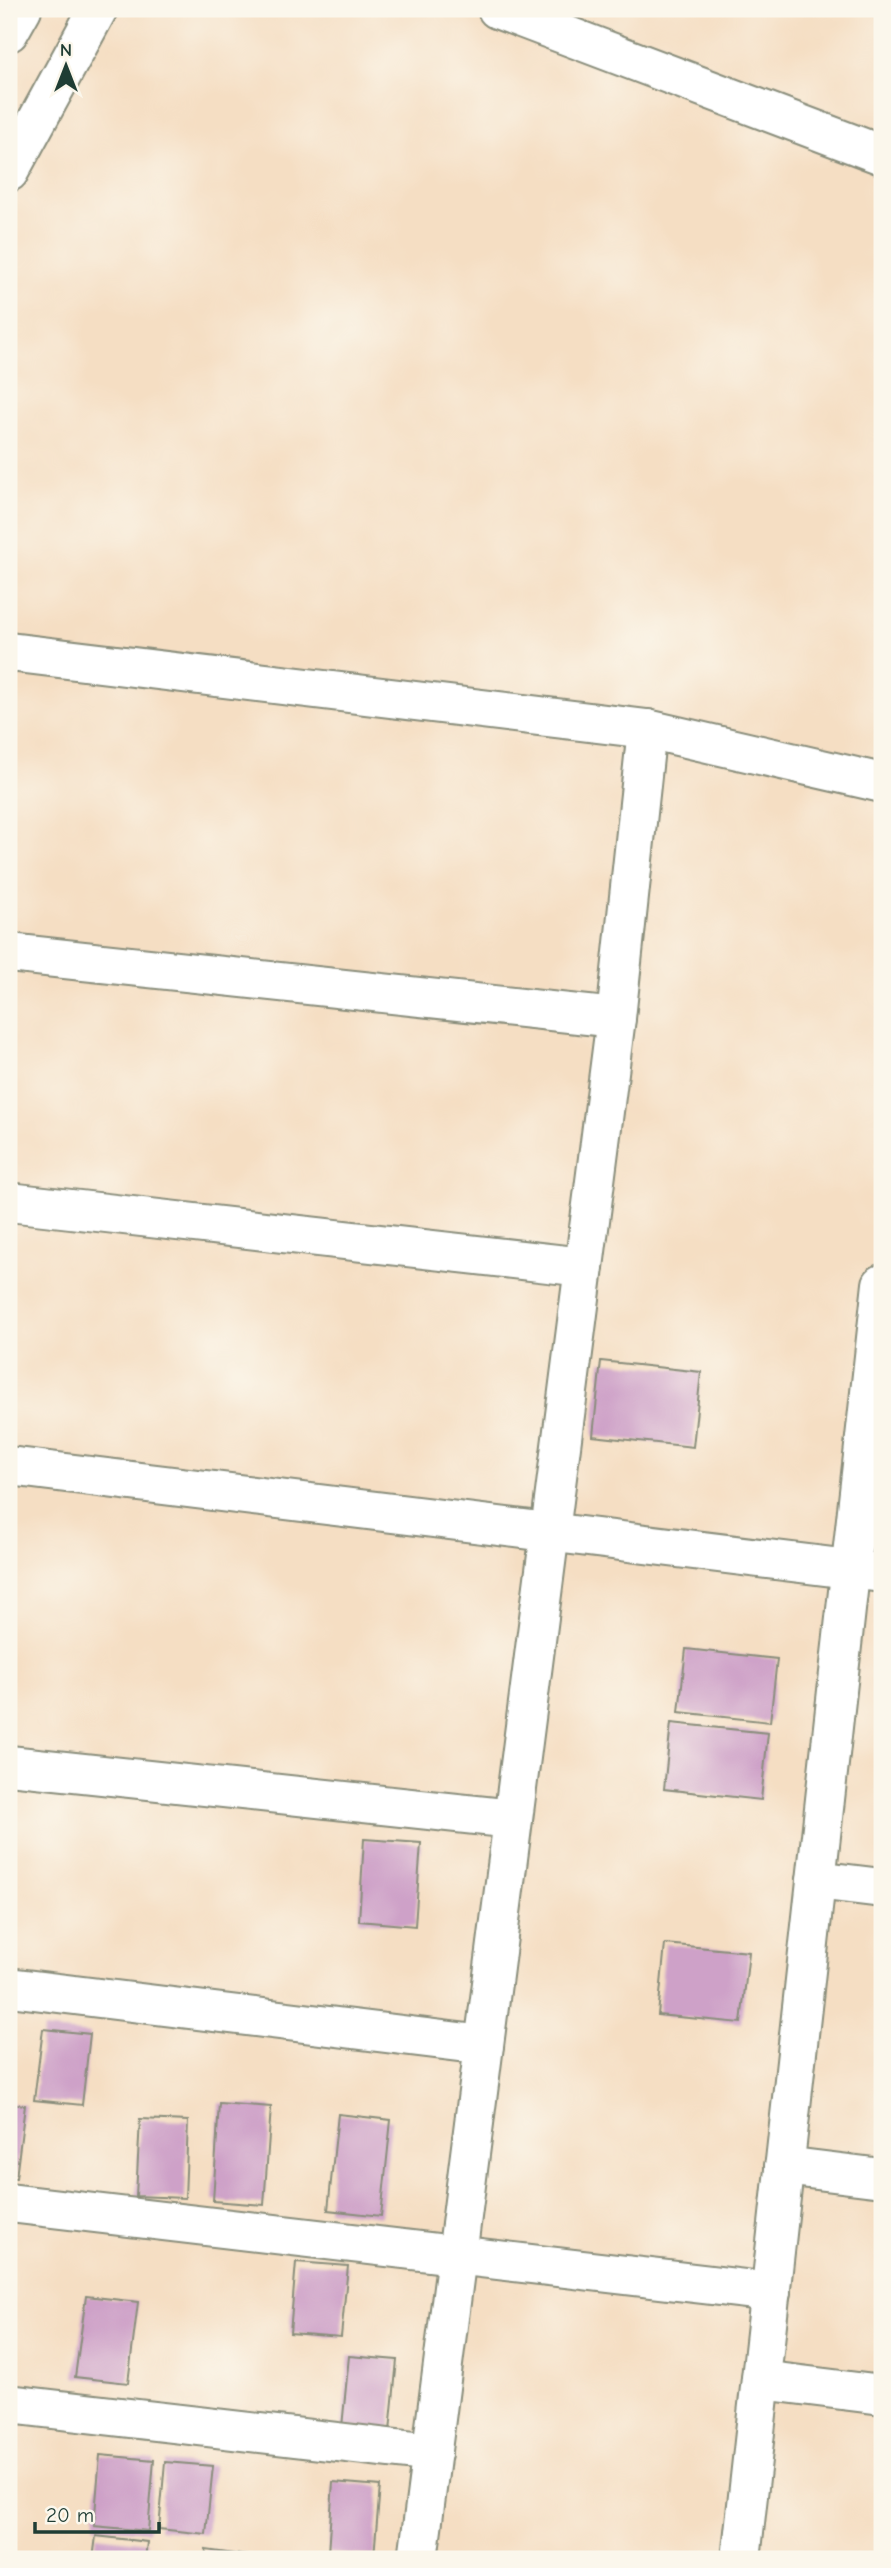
<svg xmlns="http://www.w3.org/2000/svg" width="891" height="2568" viewBox="0 0 891 2568" font-family="'Comic Neue',sans-serif">
  <style>
    .building { fill: #cea1c8 }
    .lines { fill: none; stroke-linecap: round; stroke-linejoin: round }
    .minor-casing { stroke: #8a8e7c; stroke-width: 42 }
    .major-casing { stroke: #8a8e7c; stroke-width: 42 }
    .minor { stroke: #fff; stroke-width: 38 }
    .major { stroke: #fff; stroke-width: 38 }
  </style>
  <rect width="100%" height="100%" fill="#fbf7ec"/>
  <filter id="ink" filterUnits="userSpaceOnUse"><feTurbulence type="fractalNoise" baseFrequency=".0143" numOctaves="2"/><feDisplacementMap in="SourceGraphic" scale="14" xChannelSelector="R" yChannelSelector="G"/><feConvolveMatrix kernelMatrix="1 2 1 2 8 2 1 2 1" color-interpolation-filters="sRGB"/></filter>
  <filter id="wash" filterUnits="userSpaceOnUse"><feTurbulence type="fractalNoise" baseFrequency=".00686" numOctaves="4" result="noise"/><feDisplacementMap in="SourceGraphic" scale="28" xChannelSelector="R" yChannelSelector="G"/><feGaussianBlur stdDeviation="1.57" result="paint"/><feColorMatrix in="noise" values="0 0 0 0 0 0 0 0 0 0 0 0 0 0 0 0 0 1.4 0 .05"/><feComposite in="paint" operator="in"/></filter>
  <g filter="url(#wash)">
    <rect width="100%" height="100%" fill="#f5dec3"/>
    <g id="blocks">
      <g class="building">
        <path d="M601,1361L701,1372L693,1447L593,1436Z"/>
        <path d="M686,1649L777,1659L770,1722L679,1712Z"/>
        <path d="M671,1723L768,1733L761,1800L664,1789Z"/>
        <path d="M364,1839L421,1843L415,1926L359,1921Z"/>
        <path d="M665,1944L749,1952L741,2023L658,2015Z"/>
        <path d="M43,2029L90,2034L82,2105L34,2100Z"/>
        <path d="M9,2103L25,2105L16,2178H9Z"/>
        <path d="M219,2103L271,2107L264,2205L213,2201Z"/>
        <path d="M338,2114L391,2120L381,2216L328,2210Z"/>
        <path d="M140,2119L188,2121L185,2198L136,2196Z"/>
        <path d="M296,2262L348,2266L341,2337L290,2333Z"/>
        <path d="M86,2296L138,2302L128,2383L75,2377Z"/>
        <path d="M349,2356L397,2360L390,2431L342,2427Z"/>
        <path d="M100,2455L154,2460L148,2531L94,2526Z"/>
        <path d="M165,2462L213,2466L206,2534L159,2529Z"/>
        <path d="M333,2482L380,2486L374,2556L328,2553Z"/>
        <path d="M96,2536L147,2542L145,2559H93Z"/>
        <path d="M206,2550L263,2558V2559H205Z"/>
      </g>
    </g>
  </g>
  <g filter="url(#ink)">
    <use href="#blocks" fill-opacity="0" stroke="#8a8e7c" stroke-width="2"/>
    <g class="lines">
      <g class="minor-casing">
        <g id="minor">
          <path d="M497,9L882,155"/>
          <path d="M9,652L647,729L882,783"/>
          <path d="M9,953L616,1018"/>
          <path d="M9,1202L584,1267"/>
          <path d="M9,1466L882,1573"/>
          <path d="M9,1765L513,1819"/>
          <path d="M816,1880L882,1888"/>
          <path d="M9,1987L484,2045"/>
          <path d="M784,2166L882,2178"/>
          <path d="M9,2203L771,2292"/>
          <path d="M761,2380L882,2395"/>
          <path d="M9,2404L432,2453"/>
          <path d="M418,2559L616,1018L647,729"/>
          <path d="M741,2559L882,1284"/>
        </g>
      </g>
      <g class="major-casing">
        <g id="major">
          <path d="M9,32L22,9"/>
          <path d="M9,172L98,9"/>
        </g>
      </g>
      <use href="#minor" class="minor"/>
      <use href="#major" class="major"/>
    </g>
  </g>
  <rect width="891" height="2568" fill="none" stroke="#fbf7ec" stroke-width="35"/>
  <g transform="translate(66 66)" stroke="#fbf7ec" stroke-width="5" paint-order="stroke">
  <path d="M0-5L12 26L0 18L-12 26Z" fill="#1f3d34"/>
  <text y="-10" font-size="19" font-weight="bold" text-anchor="middle" fill="#1f3d34">N</text>
  </g>
  <path d="M35 2522v10h124v-10" fill="none" stroke="#1f3d34" stroke-width="3.5"/>
  <text x="46" y="2522" font-size="21" fill="#1f3d34" stroke="#fbf7ec" stroke-width="5" paint-order="stroke">20 m</text>
</svg>
